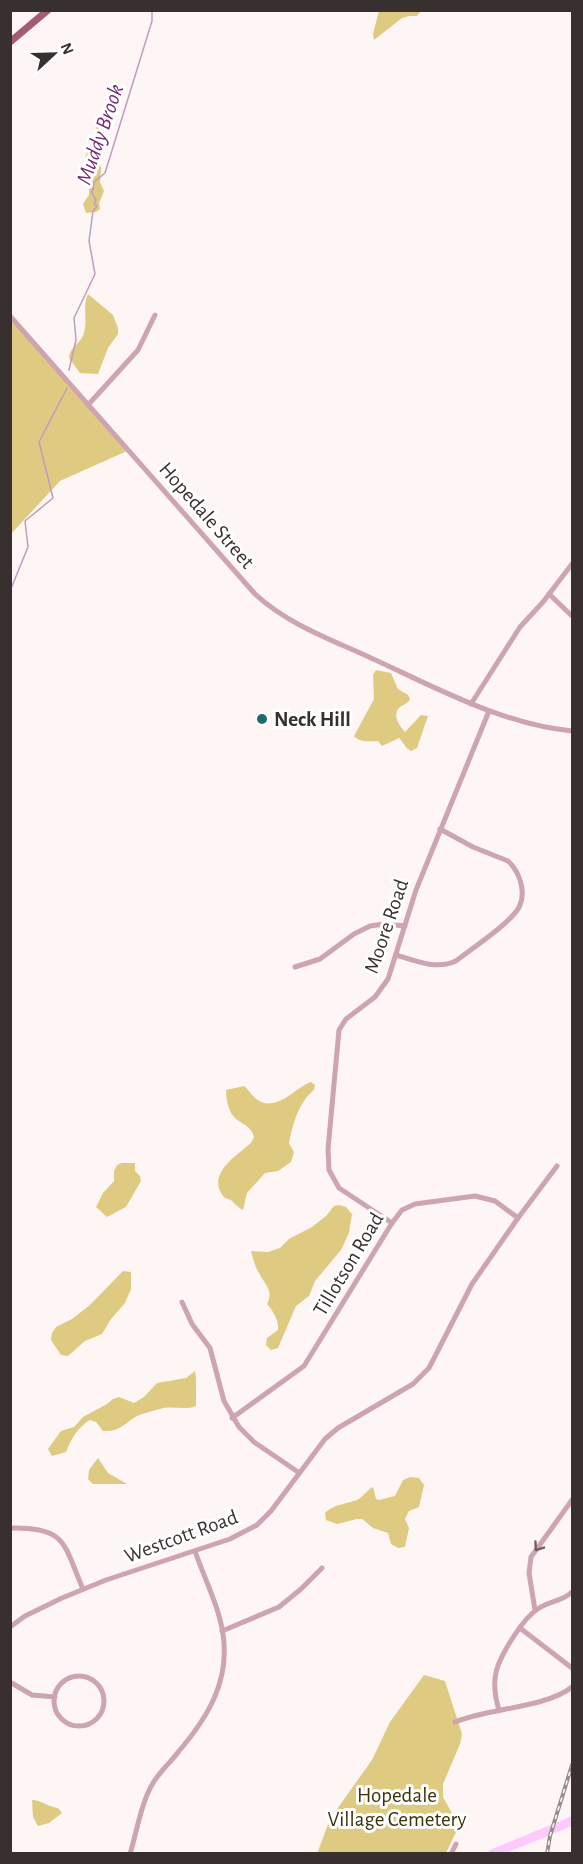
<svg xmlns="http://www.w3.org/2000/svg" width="583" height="1864" viewBox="0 0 583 1864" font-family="'Alegreya Sans',sans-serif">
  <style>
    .green { fill: #decb81 }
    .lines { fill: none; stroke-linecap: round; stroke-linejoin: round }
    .stream { stroke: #c29bc0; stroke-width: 1.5 }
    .river { stroke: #fec9fe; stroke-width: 9 }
    .minor { stroke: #cda4b0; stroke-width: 5 }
    .major { stroke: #a25c74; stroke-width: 7 }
    .rail-casing { stroke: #958e8c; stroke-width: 4 }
    .rail { stroke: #fff; stroke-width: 1.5; stroke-dasharray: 4.5; stroke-linecap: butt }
    .oneway { stroke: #735e63 }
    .poi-dot { fill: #1f6b69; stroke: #fff; stroke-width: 2 }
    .labels { text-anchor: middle; stroke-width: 6; stroke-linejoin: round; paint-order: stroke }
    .street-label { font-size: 21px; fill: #37302f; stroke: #fff }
    .poi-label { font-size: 21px; font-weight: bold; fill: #37302f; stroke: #fff; text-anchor: start }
    .park-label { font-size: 21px; fill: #3d330b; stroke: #fff }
    .water-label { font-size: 22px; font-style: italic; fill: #732975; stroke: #fff }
  </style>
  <rect width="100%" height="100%" fill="#fdf6f4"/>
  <g class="green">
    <path d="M379,11V10L421,11L417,16H409L402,18L374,40L373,34Z"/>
    <path d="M105,112V124L98,154L101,168L100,182L104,191L99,203L100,209L96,212L86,213L83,204L89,195V177L91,171L85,158L89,146L94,141L98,117Z"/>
    <path d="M88,294L113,315L118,328V334L108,348L98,374L80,373L69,358C70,346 81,344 84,333C88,320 82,306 88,294Z"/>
    <path d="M11,320L127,451L60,481L11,534Z"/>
    <path d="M376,670L391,673L398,689L408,695L410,699C407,705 402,704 398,709C393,716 400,727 405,732L421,715L428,716L417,748L411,751C405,748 404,743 399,738L382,746L378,741C369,741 360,743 354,736L374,699L373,675Z"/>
    <path d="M311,1082L315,1085C314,1092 311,1092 307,1097C297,1109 292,1127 289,1143L294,1152L291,1162L278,1171L265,1173L247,1193L243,1210C238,1207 236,1205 232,1201C231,1200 225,1198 224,1197C205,1175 237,1155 251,1143L254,1137C251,1125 242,1125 234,1117C228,1110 226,1099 226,1090L244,1086C249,1090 250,1093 254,1097C274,1116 294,1088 311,1082Z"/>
    <path d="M122,1163H135V1171L140,1176L141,1181L126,1207L107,1217L96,1207L103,1193L114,1181V1171L117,1165Z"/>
    <path d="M339,1205L346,1207L352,1214L349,1233L341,1250L315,1281L309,1296L296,1306L278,1348L271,1350L266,1345L267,1338L278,1330C279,1320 273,1311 267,1304C274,1290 265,1285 259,1273C255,1267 253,1258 251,1251L268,1252L280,1248L289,1239L312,1227L326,1216L334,1206Z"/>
    <path d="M123,1271L131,1272V1289L125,1303L111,1319L102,1334L85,1341L68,1356L61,1355L51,1340L52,1333L56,1327L72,1319L90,1305Z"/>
    <path d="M195,1371L196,1378V1406C185,1411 171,1405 160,1409C152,1411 144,1413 137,1416C125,1423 120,1432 103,1431L96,1422L90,1420C78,1427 71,1439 66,1452L52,1456L48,1449L61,1431L74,1427L83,1417L107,1404L113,1399L119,1397L134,1403L144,1397L157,1383L186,1378Z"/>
    <path d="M98,1458L108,1473L127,1484H93L88,1479L89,1470Z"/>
    <path d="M410,1477L419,1478L424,1485L419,1507L409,1511L405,1519L409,1528L405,1547L398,1548L391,1544L388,1533L373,1528L362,1519H357L337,1524L326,1520L325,1513C334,1504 346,1504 357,1500C363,1497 367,1490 373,1487L376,1499L379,1500L395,1496L403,1480Z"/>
    <path d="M424,1675L445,1681L462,1734L460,1744L443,1784V1797L459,1826L446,1853L317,1854L330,1819L372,1760L390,1722Z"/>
    <path d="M32,1800C41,1800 48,1807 58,1808L62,1813L49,1823L38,1826L33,1817Z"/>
  </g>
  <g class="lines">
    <g class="stream">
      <path d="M69,370L76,340L74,318L95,274L89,241L93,211L97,206L94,204L96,200L92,193L94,182L105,173L152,21V10"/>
      <path d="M10,591L28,547L25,521L53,498L39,442L67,388"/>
    </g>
    <path class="river" d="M492,1854L572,1821"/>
    <g class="minor">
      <path d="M10,316L255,594C289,625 330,639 371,658C435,687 501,724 572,731"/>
      <path d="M88,405L138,350L155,315"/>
      <path d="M549,594L572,616"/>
      <path d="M471,704L520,627L543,602L572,564"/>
      <path d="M396,955C415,961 437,970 456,961C471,949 514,921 520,905C526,890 519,871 508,861L473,847L440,829"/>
      <path d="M295,967L320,959L354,934L370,926L384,924L405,926"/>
      <path d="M392,1223L339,1188L329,1170L328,1149L339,1030L346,1019L375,997L388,979L416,890L489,711"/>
      <path d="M182,1302L192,1324L210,1348L224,1401L239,1427L254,1442L298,1472"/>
      <path d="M232,1418L304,1366L392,1223L402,1210L415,1204L475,1196L495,1201L518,1218"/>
      <path d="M10,1528C67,1527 63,1543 83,1589"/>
      <path d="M535,1610L529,1573L531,1557L572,1500"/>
      <path d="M10,1627L25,1616L62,1598L106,1580L230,1539L257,1525L271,1511L325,1439L338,1428L413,1384L429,1368L472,1284L518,1218L557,1166"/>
      <path d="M520,1628L572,1668"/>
      <path d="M222,1631L279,1607L301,1589L322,1568"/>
      <circle cx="79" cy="1701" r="25"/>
      <path d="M10,1682L32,1695L55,1697"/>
      <path d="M499,1710C489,1678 497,1662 514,1636C521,1625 528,1615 539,1608C550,1601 563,1601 572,1592"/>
      <path d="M455,1722C488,1708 546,1708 572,1687"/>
      <path d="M130,1854C137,1831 141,1803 153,1783C160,1771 171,1762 179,1751C208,1717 230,1681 223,1634C219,1606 204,1578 195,1551"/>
      <path d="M451,1854L456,1844"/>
    </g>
    <path class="major" d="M10,42L48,10"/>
    <g class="rail-casing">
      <path id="rail" d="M547,1854L550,1836L572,1765"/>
    </g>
    <use href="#rail" class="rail"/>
  </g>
  <defs><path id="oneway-chevron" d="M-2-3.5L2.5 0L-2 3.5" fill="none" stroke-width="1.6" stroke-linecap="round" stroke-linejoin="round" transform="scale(1.5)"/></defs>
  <use class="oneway" href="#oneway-chevron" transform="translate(538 1547) rotate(125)"/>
  <circle class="poi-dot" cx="262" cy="719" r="6"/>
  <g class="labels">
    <g class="street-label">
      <text transform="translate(207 515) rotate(49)" y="7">Hopedale Street</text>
      <text transform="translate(386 926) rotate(-71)" y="7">Moore Road</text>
      <text transform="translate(348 1264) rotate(-59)" y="7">Tillotson Road</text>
      <text transform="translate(181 1536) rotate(-20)" y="7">Westcott Road</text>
    </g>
    <g class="poi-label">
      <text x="274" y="726">Neck Hill</text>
    </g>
    <g class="park-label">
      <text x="397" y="1802">Hopedale<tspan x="397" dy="24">Village Cemetery</tspan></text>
    </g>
    <g class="water-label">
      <text transform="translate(99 134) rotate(-71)" y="8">Muddy Brook</text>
    </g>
  </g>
  <rect width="583" height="1864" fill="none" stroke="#37302f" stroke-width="24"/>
  <g transform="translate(54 54) rotate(68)" stroke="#ffffff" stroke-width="4.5" paint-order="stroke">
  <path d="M0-4.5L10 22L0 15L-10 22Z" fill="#37302f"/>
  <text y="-9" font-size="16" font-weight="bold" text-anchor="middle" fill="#37302f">N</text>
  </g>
</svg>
